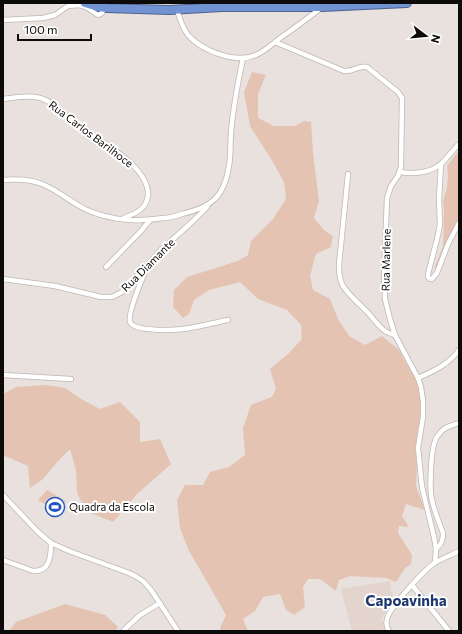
<svg xmlns="http://www.w3.org/2000/svg" width="462" height="634" viewBox="0 0 462 634" font-family="Commissioner,sans-serif">
  <style>
    .built { fill: #e3d5cd }
    .green { fill: #e4c3b3 }
    .lines { fill: none; stroke-linecap: round; stroke-linejoin: round }
    .street-casing { stroke: #beb7b4; stroke-width: 6 }
    .highway-casing { stroke: #4e638d; stroke-width: 10 }
    .street { stroke: #fff; stroke-width: 4.5 }
    .highway { stroke: #7192d3; stroke-width: 8 }
    .labels { text-anchor: middle; stroke-width: 4; stroke-linejoin: round; paint-order: stroke }
    .street-label { font-size: 11px; fill: #0d0b0a; stroke: #fff }
    .poi-label { font-size: 11px; fill: #0d0b0a; stroke: #fff; text-anchor: start }
    .district-label { font-size: 15px; font-weight: bold; fill: #1e386e; stroke: #fff }
  </style>
  <rect width="100%" height="100%" fill="#e8e1de"/>
  <path class="built" d="M390,581L393,601L381,619L387,631H352L341,589Z"/>
  <g class="green">
    <path d="M252,72L266,75L258,94V118L274,126H295L304,121L311,122L313,153L319,201L314,218L324,230L333,236L331,247L316,254L310,276L313,290L330,299L338,319L349,336L365,345L382,336L399,350L410,370L417,380L422,405L421,415L418,428L415,450L417,466L416,486L425,510L406,504L402,516L409,527L399,526L398,533L412,555L411,564L405,568L396,582L386,578L350,576L339,580L336,591L320,579H308L303,587L305,607L294,615L286,610L280,594L263,597L255,611L243,619L248,631H222L220,628L226,615L188,549L180,528L177,500L185,485H203L210,472L229,467L245,455L243,428L251,405L272,397L276,389L270,369L289,353L302,339L301,325L287,310L258,299L240,282L209,290L194,300L189,314L183,318L173,307L174,290L187,277L238,261L248,255L251,241L273,219L286,199L284,182L271,159L250,126L244,92Z"/>
    <path d="M459,150V217L436,269L435,266L443,247L444,211L443,200L447,188L448,176L447,166Z"/>
    <path d="M46,385L65,388L81,399L100,409L120,402L140,422V442L160,439L171,464L137,494L113,522L86,511L77,493L76,470L70,449L59,460L43,479L30,488L28,466L3,455V394L16,387Z"/>
    <path d="M47,490L66,501L57,512L38,500Z"/>
    <path d="M65,604L105,615L118,627L115,631H9L16,622Z"/>
  </g>
  <g class="lines">
    <g class="street-casing">
      <g id="street">
        <path d="M177,10C180,19 182,27 188,35C202,51 236,64 256,55C266,51 274,42 283,36C296,27 308,18 321,8"/>
        <path d="M3,20L43,18L55,15L68,6L79,5L86,7L98,15L102,13L104,8"/>
        <path d="M275,42L344,71C354,72 358,65 367,67L398,92L402,98L401,167L398,176L391,186L387,198L384,277L385,299L390,319L395,335L418,378L421,387L423,401V417L418,448L422,487L434,537L436,549L435,563"/>
        <path d="M3,99C21,97 35,93 51,103C62,113 73,123 84,130C104,143 150,168 148,196C147,201 145,206 141,209C136,214 128,216 122,219"/>
        <path d="M441,164L439,199L440,224L438,235L428,274V277L430,279H432L437,273L448,244L459,223"/>
        <path d="M400,172C413,174 432,173 442,163C448,157 453,150 459,144"/>
        <path d="M348,174L339,265C339,272 339,280 343,286C350,297 361,305 369,314C374,319 378,326 384,330C387,333 391,334 395,335"/>
        <path d="M3,180C16,179 30,179 42,184C58,190 71,203 87,210C113,221 137,222 164,218C170,218 176,216 182,214C212,207 224,197 229,166C231,155 230,144 231,133C233,107 238,82 243,58"/>
        <path d="M106,267L141,231L150,220"/>
        <path d="M147,267C143,277 127,313 130,322C134,332 173,330 183,329C198,327 213,323 228,320"/>
        <path d="M3,279L55,286L101,297H112L122,292L161,250L192,222L207,207"/>
        <path d="M3,375L71,379"/>
        <path d="M418,378C434,371 449,364 459,350"/>
        <path d="M3,495L38,532L51,543L69,551L129,573L137,577L143,581L151,590L178,631"/>
        <path d="M436,549C442,544 443,540 443,533C439,522 434,511 432,500C429,490 431,451 435,441C436,438 438,435 440,433C444,427 452,425 459,423"/>
        <path d="M3,560L33,571C50,572 51,556 51,543"/>
        <path d="M412,585L449,631"/>
        <path d="M124,630L140,615L160,603"/>
        <path d="M389,631C387,628 386,623 387,619C389,608 426,568 436,562C443,558 452,555 459,551"/>
      </g>
    </g>
    <g class="highway-casing">
      <path id="highway" d="M85,3L98,7L107,8L169,10L222,7H322L407,3"/>
    </g>
    <use href="#street" class="street"/>
    <use href="#highway" class="highway"/>
  </g>
  <defs>
    <g id="stadium-ring" transform="scale(1)"><circle r="9.5" fill="#fff" stroke="#2356c3" stroke-width="1.5"/><path d="M0-5a6.5 5 0 1 0 0 10a6.5 5 0 1 0 0-10ZM-3.5-1.8h7v3.6h-7Z" fill="#2356c3"/></g>
  </defs>
  <g fill-rule="evenodd">
    <use href="#stadium-ring" x="55" y="507"/>
  </g>
  <g class="labels">
    <g class="street-label">
      <text transform="translate(91 134) rotate(37)" y="4">Rua Carlos Barilhoce</text>
      <text transform="translate(386 260) rotate(-89)" y="4">Rua Marlene</text>
      <text transform="translate(148 265) rotate(-45)" y="4">Rua Diamante</text>
    </g>
    <g class="poi-label">
      <text x="69" y="511">Quadra da Escola</text>
    </g>
    <g class="district-label">
      <text x="406" y="606">Capoavinha</text>
    </g>
  </g>
  <rect width="462" height="634" fill="none" stroke="#0d0b0a" stroke-width="8"/>
  <g transform="translate(426 36) rotate(106)" stroke="#ffffff" stroke-width="3" paint-order="stroke">
  <path d="M0-3L7 15L0 10L-7 15Z" fill="#0d0b0a"/>
  <text y="-6" font-size="11" font-weight="bold" text-anchor="middle" fill="#0d0b0a">N</text>
  </g>
  <path d="M18 34v6h73v-6" fill="none" stroke="#0d0b0a" stroke-width="2"/>
  <text x="24" y="34" font-size="12" fill="#0d0b0a" stroke="#ffffff" stroke-width="3" paint-order="stroke">100 m</text>
</svg>
